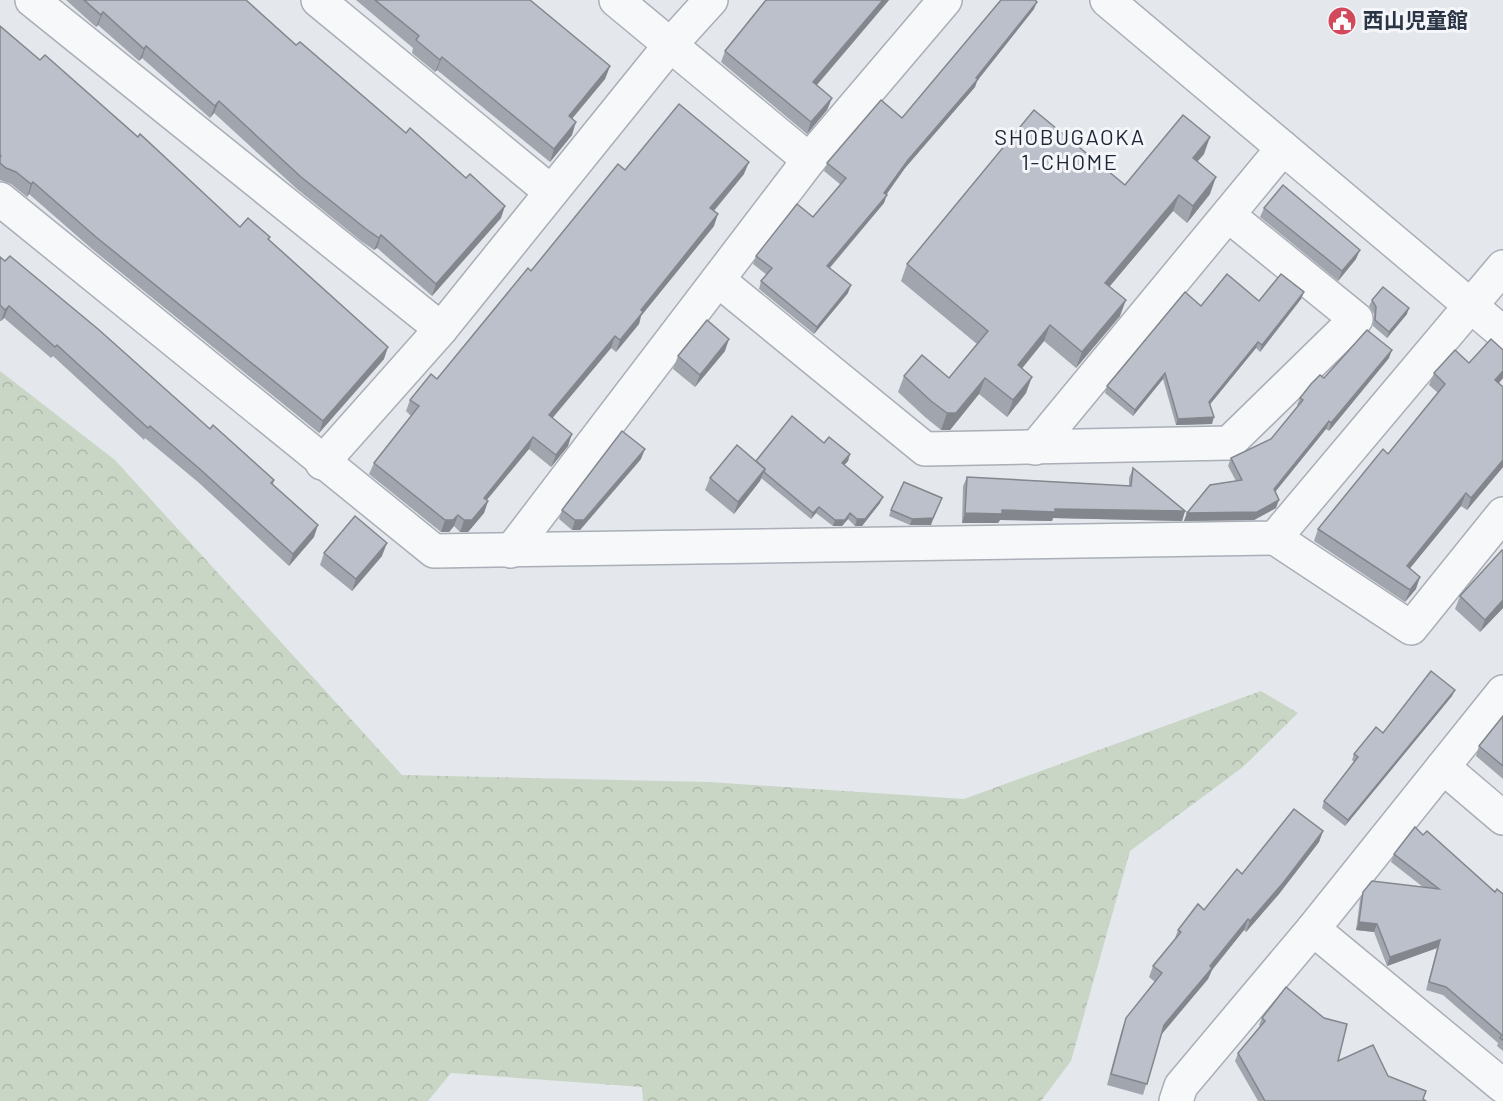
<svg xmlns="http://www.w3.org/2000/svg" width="1503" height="1101" viewBox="0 0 1503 1101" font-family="Barlow,'Noto Sans JP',sans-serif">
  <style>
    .forest { fill: url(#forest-crowns) }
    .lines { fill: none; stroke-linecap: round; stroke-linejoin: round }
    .minor-casing { stroke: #a9aeb7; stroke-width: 36 }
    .minor { stroke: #f7f8fa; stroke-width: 33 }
    .wall { fill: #a1a5ae }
    .shaded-wall { fill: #83868d }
    .building { fill: #bbc0ca; stroke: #83868d; stroke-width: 1.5 }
    .labels { text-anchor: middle; stroke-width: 6; stroke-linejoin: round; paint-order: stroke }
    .poi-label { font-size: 21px; font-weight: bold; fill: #2b3445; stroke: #f4f6f9; text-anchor: start }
    .neighbourhood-label { font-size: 22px; letter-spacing: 1.5px; fill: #1d2536; stroke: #f4f6f9 }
  </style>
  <defs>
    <pattern id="forest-crowns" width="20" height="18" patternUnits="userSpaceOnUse" patternTransform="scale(1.5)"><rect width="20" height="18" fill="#c9d6c5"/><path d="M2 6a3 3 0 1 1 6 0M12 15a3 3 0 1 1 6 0" fill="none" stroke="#adb8ab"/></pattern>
  </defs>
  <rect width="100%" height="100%" fill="#e4e7ec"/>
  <path class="forest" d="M0,371L115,460L402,775L709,782L964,799L1261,691L1298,713L1243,767L1130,851L1071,1061L1041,1101H643L642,1087L451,1073L428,1101H0Z"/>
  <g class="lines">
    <g class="minor-casing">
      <g id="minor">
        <path d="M32,0L441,329"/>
        <path d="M318,0L551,192"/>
        <path d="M616,0L809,160"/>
        <path d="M1107,0L1503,333"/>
        <path d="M0,199L434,551L1275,538L1503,267"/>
        <path d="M718,280L925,449L1229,443L1356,319L1228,215"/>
        <path d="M1035,448L1283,148"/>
        <path d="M322,463L441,329L671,44L711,0"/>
        <path d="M1275,538L1411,628L1503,514"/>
        <path d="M511,551L809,160L945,0"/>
        <path d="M1443,767L1503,818"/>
        <path d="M1313,929L1503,1086"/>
        <path d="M1176,1101L1181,1086L1313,929L1503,692"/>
      </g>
    </g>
    <use href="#minor" class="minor"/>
  </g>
  <g class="wall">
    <path d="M66,0H246L296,45L501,218L432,296L377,248L374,250L361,241L297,189L214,113L210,118L142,58L139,61L98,25L96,27Z"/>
    <path d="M356,0H530L610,66L605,79L572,119V135L550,162L437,70L435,72L412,53L413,48Z"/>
    <path d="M766,0H889L817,85L832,98L827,110L807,134L721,62L725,51Z"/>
    <path d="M1034,9L977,81L975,87L905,168L886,194L884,203L830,268L848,293L814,334L759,289L761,281L767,275L753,264L756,256L813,217L841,185L824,171L827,163L902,118Z"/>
    <path d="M0,26L40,60L240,227L270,237L269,240L384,359L319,433L92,249L29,194L27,197L11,184L0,180Z"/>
    <path d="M1204,154L1197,161L1210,194L1187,223L1173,211L1110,286L1120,316L1076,368L1044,341L1022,368L1026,393L1007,417L979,394L950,430H941L925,417L898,392L904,376L949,378L977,344L901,281L907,264L1125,185Z"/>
    <path d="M625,170L744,174L714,211V226L641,316L639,324L616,352L611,348L552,418L568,446L551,467L529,449L487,500L488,501L484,513L468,532H460L454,526L449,532H441L369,474L374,463L411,416L406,411L410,400L437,379L531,271Z"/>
    <path d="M1264,208L1356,259L1338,281L1260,217Z"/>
    <path d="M0,257L210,429L274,480L273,485L314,537L289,566L198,482L145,438L144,440L53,356L51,358L4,318L1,321H0Z"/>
    <path d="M1304,292L1301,299L1260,352L1256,348L1210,404L1212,424L1176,425L1163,379L1133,416L1105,393L1107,386L1201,306L1259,301Z"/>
    <path d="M1372,300L1407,314L1387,338L1373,326L1374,314L1369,306Z"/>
    <path d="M1503,350V378L1499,383L1503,467L1467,510L1461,506L1410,568L1416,589L1405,602L1314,541L1318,529L1388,454L1438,393L1429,385L1434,373L1469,363Z"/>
    <path d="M725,351L695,387L673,369L678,356Z"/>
    <path d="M1389,358L1329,431L1326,429L1275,492L1276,508L1254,520L1184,521L1187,513L1236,481L1228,466L1231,458L1271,439L1298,406L1297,405L1300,398L1324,378Z"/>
    <path d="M824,443L850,454L848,461L844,465L880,503L862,526H855L848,519L842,526H833L816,513L811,519L761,478L760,481L734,514L705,490L710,478L756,461Z"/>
    <path d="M641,459L580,530H572L559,519L562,510Z"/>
    <path d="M1133,468L1185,511L1182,521L1053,518L1052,521L1000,520L998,523H962L963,486L967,477L1129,486V478Z"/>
    <path d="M891,510L931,525H910L889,516Z"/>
    <path d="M324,553L382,556L352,591L320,565Z"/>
    <path d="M1460,596L1503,608L1480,632L1455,609Z"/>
    <path d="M1452,696L1345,826L1322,808L1324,801L1354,762L1352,760L1354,754L1383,733Z"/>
    <path d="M1503,716V779L1476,756L1479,746Z"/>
    <path d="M1323,831L1319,842L1279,894L1246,932L1244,930L1212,970L1208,979L1161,1035L1143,1095L1107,1085L1122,1029L1126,1018L1155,982L1149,977L1153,966L1174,941L1178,930L1204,910L1242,874Z"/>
    <path d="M1423,835L1495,892L1503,894V1051L1497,1046L1498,1043L1443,995L1426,990L1437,948L1387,966L1374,932L1356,930L1360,900L1363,892L1423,887L1391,862L1394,854Z"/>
    <path d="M1262,1018L1338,1061L1388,1076L1426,1101H1258L1235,1061L1238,1053L1260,1026L1259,1025Z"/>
  </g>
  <g class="shaded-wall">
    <path d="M883,0H889L809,94L813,82Z"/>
    <path d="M1037,2L1034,9L977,81L975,87L905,168L882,201L884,193L908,160L976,78Z"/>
    <path d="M103,12L98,25L96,27L101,15Z"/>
    <path d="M146,46L142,58L139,61L144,49Z"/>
    <path d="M442,57L437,70L435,72L440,60Z"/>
    <path d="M610,66L605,79L564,128L569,116Z"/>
    <path d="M832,98L827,110L807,134L811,122Z"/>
    <path d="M219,101L214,113L210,118L215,106Z"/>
    <path d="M576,122L572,135L550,162L554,149Z"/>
    <path d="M1210,137L1204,154L1187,174L1193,158Z"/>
    <path d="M749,162L744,174L706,220L710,208Z"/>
    <path d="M1216,177L1210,194L1187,223L1193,206Z"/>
    <path d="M33,182L29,194L27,197L31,184Z"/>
    <path d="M887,195L884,203L824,274L827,266Z"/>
    <path d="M1179,195L1173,211L1099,299L1105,283Z"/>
    <path d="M505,206L501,218L432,296L436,284Z"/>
    <path d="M718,214L714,226L641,316L639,324L616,352L620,340L641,310Z"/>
    <path d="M381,235L377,248L374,250L379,238Z"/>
    <path d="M1360,250L1356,259L1338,281L1342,271Z"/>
    <path d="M851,285L848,293L814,334L817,327Z"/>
    <path d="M1304,292L1301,299L1260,352L1262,345Z"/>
    <path d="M1126,300L1120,316L1076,368L1082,352Z"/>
    <path d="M9,306L4,318L1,321L5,310Z"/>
    <path d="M1409,308L1407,314L1387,338L1389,332Z"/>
    <path d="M1050,325L1044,341L1012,381L1018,365Z"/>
    <path d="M615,336L611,348L545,427L549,415Z"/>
    <path d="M729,339L725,351L695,387L700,375Z"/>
    <path d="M1258,342L1256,348L1207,408L1209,402Z"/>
    <path d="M388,347L384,359L319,433L323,421Z"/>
    <path d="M1392,350L1389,358L1329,431L1331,423Z"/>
    <path d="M1503,371V378L1491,392L1495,380Z"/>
    <path d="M1165,373L1163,379L1133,416L1135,410Z"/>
    <path d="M1032,377L1026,393L1007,417L1013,400Z"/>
    <path d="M985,378L979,394L950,430H941L947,413Z"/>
    <path d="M1214,417L1212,424L1176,425L1178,419Z"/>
    <path d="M1329,421L1326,429L1271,497L1274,489Z"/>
    <path d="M572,434L568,446L551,467L556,455Z"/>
    <path d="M533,437L529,449L479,509L484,498Z"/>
    <path d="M645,449L641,459L580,530H572L575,520Z"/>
    <path d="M850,454L848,461L840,470L842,463Z"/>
    <path d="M1503,460V467L1467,510L1471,498Z"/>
    <path d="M765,469L760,481L734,514L738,502Z"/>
    <path d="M1466,493L1461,506L1402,578L1407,566Z"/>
    <path d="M883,497L880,503L862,526H855L857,519Z"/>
    <path d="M1279,500L1276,508L1254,520L1184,521L1187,513Z"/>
    <path d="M488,501L484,513L468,532H460L464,520Z"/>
    <path d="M939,504L931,525H910L912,519Z"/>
    <path d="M819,507L816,513L811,519L813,513Z"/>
    <path d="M1055,509L1185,511L1182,521L1053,518L1052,521L1000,520L998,523H962L965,513L1002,510Z"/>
    <path d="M850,513L848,519L842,526H833L835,520Z"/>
    <path d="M458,515L454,526L449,532H441L445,520Z"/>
    <path d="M318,525L314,537L289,566L293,554Z"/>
    <path d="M387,543L382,556L352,591L356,579Z"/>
    <path d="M1420,577L1416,589L1405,602L1410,590Z"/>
    <path d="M1503,600V608L1480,632L1485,620Z"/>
    <path d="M1455,690L1452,696L1345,826L1348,820Z"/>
    <path d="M1323,831L1319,842L1279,894L1246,932L1250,921Z"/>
    <path d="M1248,919L1244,930L1212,970L1208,979L1160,1036L1164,1025Z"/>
    <path d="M1359,922L1377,924L1374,932L1356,930Z"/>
    <path d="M1440,940L1437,948L1387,966L1390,957Z"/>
  </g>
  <g class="building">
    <path d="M84,0H246L296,45L300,42L406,133L410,128L466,178L470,174L505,206L436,284L381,235L379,238L366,229L301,177L219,101L215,106L146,46L144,49L103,12L101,15Z"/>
    <path d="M375,0H530L610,66L569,116L576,122L554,149L442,57L440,60L416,40L419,36Z"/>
    <path d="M766,0H883L813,82L832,98L811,122L725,51Z"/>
    <path d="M1001,0H1035L1037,2L976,78L978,79L908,160L884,193L887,195L827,266L851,285L817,327L761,281L772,268L756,256L797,204L813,217L846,178L827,163L881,100L902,118Z"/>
    <path d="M0,26L40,60L45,55L138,137L140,134L240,227L248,218L270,237L268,239L388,347L323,421L96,237L33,182L31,184L16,172L6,168L0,163V158L1,156L0,155Z"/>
    <path d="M679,104L749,162L710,208L718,214L641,310L643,312L620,340L615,336L549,415L572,434L556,455L533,437L484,498L488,501L472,520H464L458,515L453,520H445L374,463L419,406L410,400L431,374L437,379L528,268L531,271L618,164L625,170Z"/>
    <path d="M1034,110L1125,185L1183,115L1210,137L1193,158L1216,177L1193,206L1179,195L1105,283L1126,300L1082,352L1050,325L1018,365L1032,377L1013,400L985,378L956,413H947L931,401L904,376L922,355L949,378L988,331L907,264Z"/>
    <path d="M1283,185L1360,250L1342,271L1264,208Z"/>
    <path d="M10,256L98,329L210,429L213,425L274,480L271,483L318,525L293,554L202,471L150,426L148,428L57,345L55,347L9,306L5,310L0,305V257L5,261Z"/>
    <path d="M1227,274L1259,301L1281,274L1304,292L1262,345L1258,342L1209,402L1214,417L1178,419L1165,373L1135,410L1107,386L1185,292L1201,306Z"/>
    <path d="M1383,287L1409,308L1389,332L1375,320L1376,307L1372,300Z"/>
    <path d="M707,320L729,339L700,375L678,356Z"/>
    <path d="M1367,330L1392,350L1331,423L1329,421L1274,489L1279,500L1257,512L1187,513L1210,485L1242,480L1231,458L1271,439L1303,400L1300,398L1311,384L1320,375L1324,378Z"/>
    <path d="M1491,339L1503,350V371L1495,380L1503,387V460L1471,498L1466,493L1407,566L1420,577L1410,590L1318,529L1383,449L1388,454L1445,384L1434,373L1455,350L1469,363Z"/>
    <path d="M792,416L824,443L829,437L850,454L842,463L883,497L865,519H857L850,513L845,520H835L819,507L813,513L764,472L765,469L756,461Z"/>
    <path d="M622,431L645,449L584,520H575L562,510Z"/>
    <path d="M737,445L765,469L738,502L710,478Z"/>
    <path d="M1133,468L1185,511L1055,509V512L1002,510V514L965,513L967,477L1131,486Z"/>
    <path d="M904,482L942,498L933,518L912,519L891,510Z"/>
    <path d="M355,516L387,543L356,579L324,553Z"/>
    <path d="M1502,550L1503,551V600L1485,620L1460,596Z"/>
    <path d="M1431,671L1455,690L1348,820L1324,801L1358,757L1354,754L1376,727L1383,733Z"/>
    <path d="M1503,716V766L1479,746Z"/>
    <path d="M1294,809L1323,831L1283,883L1250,921L1248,919L1210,966L1212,968L1164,1025L1147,1084L1111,1074L1126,1018L1162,973L1153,966L1181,932L1178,930L1198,904L1204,910L1237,869L1242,874Z"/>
    <path d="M1415,827L1423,835L1427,831L1495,892L1497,889L1503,894V1040L1500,1038L1502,1035L1446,987L1429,982L1440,940L1390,957L1377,924L1359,922L1363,892L1372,881L1439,889L1394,854Z"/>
    <path d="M1286,987L1324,1018L1347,1024L1338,1061L1373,1045L1388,1076L1426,1091L1423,1099L1426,1101H1265L1238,1053L1265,1021L1262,1018Z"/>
  </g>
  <defs>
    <g id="civic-disc" transform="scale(1.5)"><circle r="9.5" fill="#d1495b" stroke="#f4f6f9"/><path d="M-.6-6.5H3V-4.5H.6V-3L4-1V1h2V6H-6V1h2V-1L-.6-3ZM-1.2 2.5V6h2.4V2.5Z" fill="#fff"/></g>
  </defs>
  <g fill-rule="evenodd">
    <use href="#civic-disc" x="1342" y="21"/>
  </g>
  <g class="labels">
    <g class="poi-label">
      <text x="1363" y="28">西山児童館</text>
    </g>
    <g class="neighbourhood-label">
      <text x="1070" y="145">SHOBUGAOKA<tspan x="1070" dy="25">1-CHOME</tspan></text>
    </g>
  </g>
</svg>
